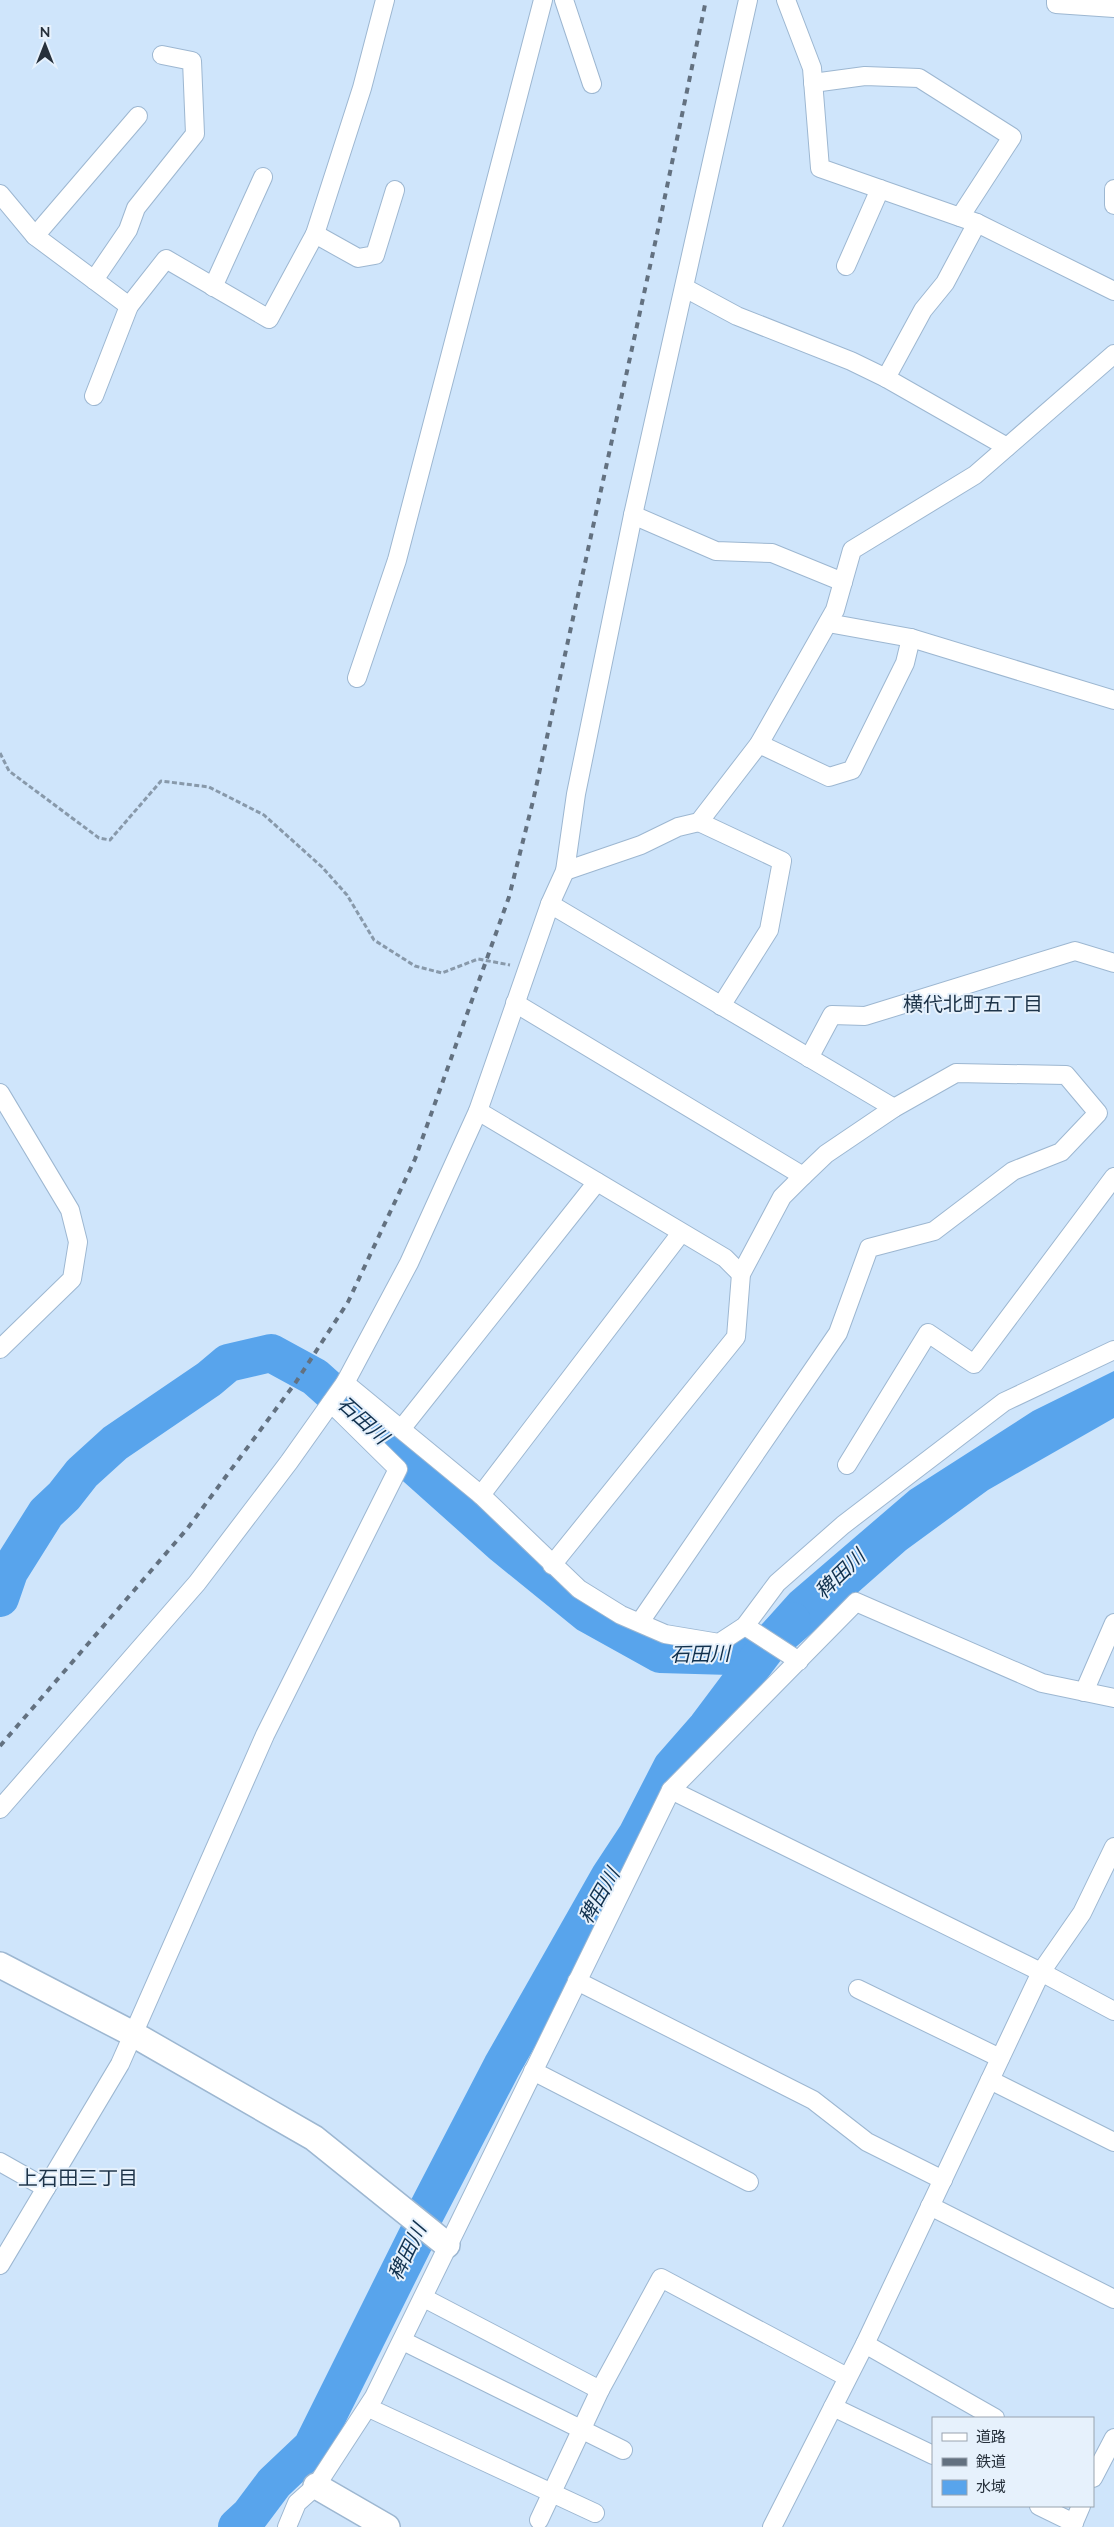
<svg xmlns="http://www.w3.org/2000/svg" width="1114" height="2527" viewBox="0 0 1114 2527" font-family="Mulish,'Noto Sans JP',sans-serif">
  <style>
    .water { fill: #58a4ec }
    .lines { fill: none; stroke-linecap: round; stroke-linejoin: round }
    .river { stroke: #58a4ec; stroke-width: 38 }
    .street-casing { stroke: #9db7d1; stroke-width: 20 }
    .secondary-casing { stroke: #9db7d1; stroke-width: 28 }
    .path { stroke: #89a; stroke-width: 3; stroke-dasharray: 5 2.5; stroke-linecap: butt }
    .street { stroke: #fff; stroke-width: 18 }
    .secondary { stroke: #fff; stroke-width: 25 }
    .rail { stroke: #637180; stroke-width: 4; stroke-dasharray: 6 6; stroke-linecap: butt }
    .labels { text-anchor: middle; stroke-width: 4; stroke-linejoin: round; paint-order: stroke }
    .neighbourhood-label { font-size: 20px; fill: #1e3449; stroke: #e6f1fc }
    .water-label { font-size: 20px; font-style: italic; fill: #10304d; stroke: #e6f1fc }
  </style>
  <rect width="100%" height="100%" fill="#cfe5fb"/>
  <path class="water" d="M1114,1371V1418L988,1490L906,1550L780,1661L766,1662L750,1654L747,1641L790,1593L910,1490L1033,1411Z"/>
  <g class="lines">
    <g class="river">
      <path d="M0,1598L9,1572L46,1513L64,1496L82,1473L115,1443L209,1379L228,1363L271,1353L315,1377L503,1545L588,1614L660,1654L731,1656L770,1643"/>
      <path d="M237,2527L250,2515L274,2483L312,2447L420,2230L422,2220L502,2066L610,1876L637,1835L672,1767L707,1727L770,1643L792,1621"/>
    </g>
    <g class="street-casing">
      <g id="street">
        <path d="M564,0L592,84"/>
        <path d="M786,0L812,68L820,168L977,223L1114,291"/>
        <path d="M1056,0V4L1114,8"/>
        <path d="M813,83L865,76L919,78L1012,137L960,217"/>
        <path d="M1114,189V205"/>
        <path d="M0,194L35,236L129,306"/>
        <path d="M315,234L358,258L375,255L395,190"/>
        <path d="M35,236L138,116"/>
        <path d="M846,266L880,189"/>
        <path d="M94,280L128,230L136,208L195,134L192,61L162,55"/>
        <path d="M213,287L263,177"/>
        <path d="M685,288L737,316L851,361L886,378L1007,447"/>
        <path d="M886,378L923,310L945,283L977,223"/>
        <path d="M94,396L129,306L166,259L269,319L315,234L362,88L385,0"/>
        <path d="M633,515L716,551L772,553L843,582"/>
        <path d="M828,623L911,638L1114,700"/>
        <path d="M357,678L397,560L543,0"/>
        <path d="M759,744L829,777L852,770L905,663L911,638"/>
        <path d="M699,822L782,861L769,930L721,1006"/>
        <path d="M565,871L641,845L678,827L699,822L759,744L835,610L852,550L975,475L1114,354"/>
        <path d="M550,904L894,1108"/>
        <path d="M515,1003L803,1176"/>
        <path d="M809,1058L832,1015L865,1016L1075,951L1114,963"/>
        <path d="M0,1093L70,1210L78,1242L72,1279L0,1349"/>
        <path d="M478,1111L725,1258L741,1274"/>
        <path d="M345,1383L481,1495L579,1589L621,1615L665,1634L719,1643L745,1626L777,1583L843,1525L1004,1402L1114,1350"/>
        <path d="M402,1428L597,1182"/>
        <path d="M847,1465L928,1333L974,1364L1114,1177"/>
        <path d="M481,1495L681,1233"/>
        <path d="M552,1565L736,1337L741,1274L782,1197L803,1176L826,1154L894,1108L956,1073L1066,1075L1098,1113L1061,1152L1013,1171L934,1231L869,1248L838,1333L640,1622"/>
        <path d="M745,1626L799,1661"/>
        <path d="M1084,1692L1114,1623"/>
        <path d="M671,1790L1041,1972L1114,2011"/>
        <path d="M0,1809L197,1583L289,1462L345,1383L409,1263L478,1111L550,904L565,871L576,794L633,515L748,0"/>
        <path d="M577,1981L813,2100L867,2142L943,2180"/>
        <path d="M858,1989L1000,2058"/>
        <path d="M533,2071L749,2182"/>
        <path d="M990,2080L1114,2142"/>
        <path d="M0,2162L46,2188"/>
        <path d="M930,2206L1114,2299"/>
        <path d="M0,2265L120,2064L265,1735L398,1469L331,1403"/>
        <path d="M424,2298L600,2390L661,2278L847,2377"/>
        <path d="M403,2341L623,2450"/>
        <path d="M865,2344L995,2418"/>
        <path d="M833,2407L933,2455"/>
        <path d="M369,2408L595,2513"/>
        <path d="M1093,2478L1114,2438"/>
        <path d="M1039,2506L1074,2523"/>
        <path d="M539,2520L600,2390"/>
        <path d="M287,2527L297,2503L316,2486L374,2397L671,1790L856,1602L1042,1683L1114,1698"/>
        <path d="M772,2527L865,2344L1041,1972L1082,1913L1114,1847"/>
        <path d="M1072,2527L1081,2506"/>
      </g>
    </g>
    <g class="secondary-casing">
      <g id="secondary">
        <path d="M0,1965L133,2034L314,2138L447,2245"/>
        <path d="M316,2486L387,2527"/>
      </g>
    </g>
    <path class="path" d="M0,753L9,771L99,838L110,840L161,781L209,787L264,815L322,867L347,895L374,940L415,966L442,973L478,959L510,965"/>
    <use href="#street" class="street"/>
    <use href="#secondary" class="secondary"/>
    <path class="rail" d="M0,1746L187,1529L296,1382L348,1302L415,1159L509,897L533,801L659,225L706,0"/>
  </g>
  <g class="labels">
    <g class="neighbourhood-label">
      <text x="973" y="1011">横代北町五丁目</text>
      <text x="78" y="2185">上石田三丁目</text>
    </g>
    <g class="water-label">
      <text transform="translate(363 1420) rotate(42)" y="7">石田川</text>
      <text transform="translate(840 1574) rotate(-44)" y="7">稗田川</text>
      <text transform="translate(700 1654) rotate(-1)" y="7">石田川</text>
      <text transform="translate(599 1896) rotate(-60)" y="7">稗田川</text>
      <text transform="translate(407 2252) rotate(-64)" y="7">稗田川</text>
    </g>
  </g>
  <rect x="932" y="2417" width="162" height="90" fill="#e6f1fc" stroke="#99a4af"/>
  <rect x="942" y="2433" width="25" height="8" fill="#ffffff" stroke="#99a4af"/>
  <text x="976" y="2442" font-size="15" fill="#26303b">道路</text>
  <rect x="942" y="2458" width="25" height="8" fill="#637180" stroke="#99a4af"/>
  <text x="976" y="2467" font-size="15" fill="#26303b">鉄道</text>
  <rect x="942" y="2480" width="25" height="15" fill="#58a4ec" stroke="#99a4af"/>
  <text x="976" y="2492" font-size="15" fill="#26303b">水域</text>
  <g transform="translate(45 45)" stroke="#e6f1fc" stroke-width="4" paint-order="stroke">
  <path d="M0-4L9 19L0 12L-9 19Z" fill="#26303b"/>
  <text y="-8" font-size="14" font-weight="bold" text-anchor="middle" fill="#26303b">N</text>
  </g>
</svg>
